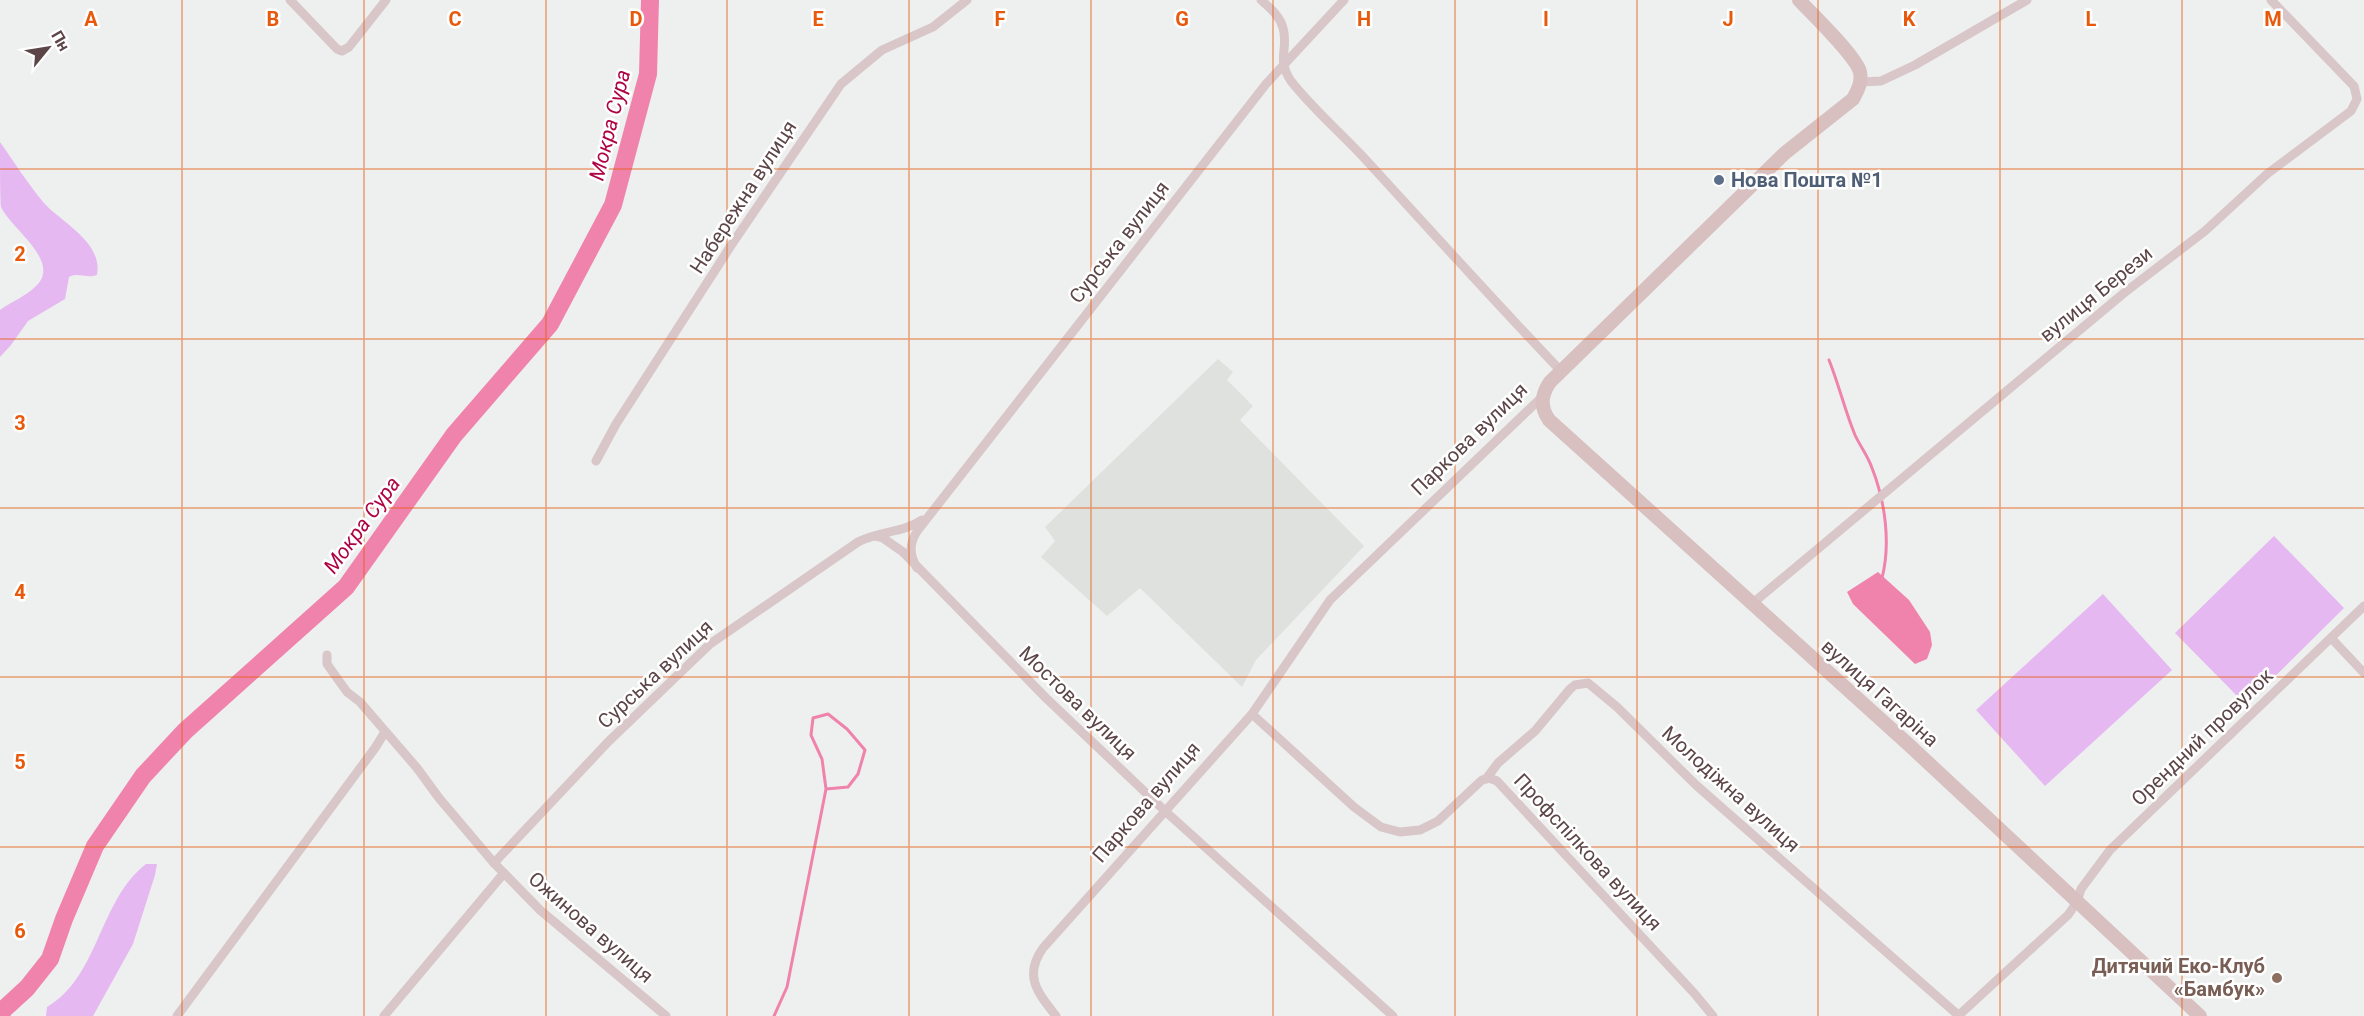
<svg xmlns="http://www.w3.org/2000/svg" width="2364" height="1016" viewBox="0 0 2364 1016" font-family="Roboto,sans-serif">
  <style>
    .education { fill: #dfe1df }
    .green { fill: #e6b8f1 }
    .water { fill: #f083ac }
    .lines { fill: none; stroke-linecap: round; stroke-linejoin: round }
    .stream { stroke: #f083ac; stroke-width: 3 }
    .river { stroke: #f083ac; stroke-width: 18 }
    .street { stroke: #d9c6c8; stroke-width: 9 }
    .secondary { stroke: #d8bfc0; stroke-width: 14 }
    .grid { fill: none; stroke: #e8590c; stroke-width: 1.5; stroke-opacity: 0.55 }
    .service-dot { fill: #5c6f8a; stroke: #fff; stroke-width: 2 }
    .education-dot { fill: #8d6e63; stroke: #fff; stroke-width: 2 }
    .labels { text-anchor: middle; stroke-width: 5; stroke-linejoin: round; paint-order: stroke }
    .service-label { font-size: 20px; font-weight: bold; fill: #4e5e75; stroke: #fff; text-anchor: start }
    .street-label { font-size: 20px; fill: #5c4547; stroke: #fff }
    .education-label { font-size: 20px; font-weight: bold; fill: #785e54; stroke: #fff; text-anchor: end }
    .water-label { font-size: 21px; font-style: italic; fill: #af0444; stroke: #fff }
    .grid-label { font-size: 20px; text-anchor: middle; font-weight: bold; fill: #e8590c; stroke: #fff; stroke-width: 5; stroke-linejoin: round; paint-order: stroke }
  </style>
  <rect width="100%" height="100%" fill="#edf0ee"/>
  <path class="education" d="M1218,359L1233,372L1227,380L1253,406L1240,420L1364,546L1256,660L1242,687L1140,588L1107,616L1041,557L1055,541L1045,527Z"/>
  <g class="green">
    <path d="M0,142C14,162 28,184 44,203C62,223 103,242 97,275C86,279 78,272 69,277L65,299L28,321L11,345L0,357V310C11,302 26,296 35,287C63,262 12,230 1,207C0,198 0,155 0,142Z"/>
    <path d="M2274,536L2344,608L2246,705L2175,633Z"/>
    <path d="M2103,594L2172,670L2045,786L1976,710Z"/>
    <path d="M146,864H157L155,875L133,944L93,1016H46L47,1007C99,977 99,900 146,864Z"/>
  </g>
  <path class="water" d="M1878,572L1909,600L1930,632L1932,645L1927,659L1915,664L1853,604L1847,592Z"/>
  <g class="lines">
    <g class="stream">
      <path d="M1829,360C1839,385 1845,411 1855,435C1860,446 1868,456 1872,468C1885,501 1891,543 1882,578"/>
      <path d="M774,1016L787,987L826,789L822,759L811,735L813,718L828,714L847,729L865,750L858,774L848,787L826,789"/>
    </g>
    <path class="river" d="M1,1016L3,1010L27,988L50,959L64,919L95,846L143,776L185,731L346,587L454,435L550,324L613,205L648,74L650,0"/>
    <g class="street">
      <path d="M290,0L337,49L342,51L349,47L386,0"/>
      <path d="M1261,0C1270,8 1280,16 1283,28C1289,48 1276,59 1291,81C1311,107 1343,135 1366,160C1431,231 1495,302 1561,371"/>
      <path d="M1861,82L1881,81L1915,65L2027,0"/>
      <path d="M596,461L616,424L732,244L841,84L882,50L933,27L967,0"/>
      <path d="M875,536L883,538L903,552L1046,698L1165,811L1393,1016"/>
      <path d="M917,568C909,554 909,543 918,530L1266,84L1344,0"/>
      <path d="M1753,603L2124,293L2205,231L2267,174L2351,111L2357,99L2354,86L2271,0"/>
      <path d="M2332,639L2364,673"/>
      <path d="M327,655V664L347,692L360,702L417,768L439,798L494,863L540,910L666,1016"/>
      <path d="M1252,714L1354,807L1381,827L1400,832L1420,830L1438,821L1482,780L1489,778L1497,781L1694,993L1713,1016"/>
      <path d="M1486,779L1498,763L1535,731L1570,689L1575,685L1588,683L1617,707L1696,785L1958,1015"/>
      <path d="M494,863L608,742L710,644L858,542C878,531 903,533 922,520"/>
      <path d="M177,1016L375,748L385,732"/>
      <path d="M384,1016L504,873"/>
      <path d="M1056,1016C1038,993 1023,976 1043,948L1252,714L1330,600L1542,397"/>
      <path d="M1958,1016L2068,915L2077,902L2081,889L2110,850L2364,606"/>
    </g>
    <path class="secondary" d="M1799,0C1812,14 1856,56 1860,72C1862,82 1858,90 1853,99L1785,153L1550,382C1541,395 1540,407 1549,420L1908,744L2200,1016"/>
  </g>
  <path class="grid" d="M182,0V1016M364,0V1016M546,0V1016M727,0V1016M909,0V1016M1091,0V1016M1273,0V1016M1455,0V1016M1637,0V1016M1818,0V1016M2000,0V1016M2182,0V1016M0,169H2364M0,339H2364M0,508H2364M0,677H2364M0,847H2364"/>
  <circle class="service-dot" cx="1719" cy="180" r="6"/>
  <circle class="education-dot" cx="2277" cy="978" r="6"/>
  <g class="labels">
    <g class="service-label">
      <text x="1731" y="187">Нова Пошта №1</text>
    </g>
    <g class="street-label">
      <text transform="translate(743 197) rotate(-57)" y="7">Набережна вулиця</text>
      <text transform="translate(1119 242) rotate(-52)" y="7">Сурська вулиця</text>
      <text transform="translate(2096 294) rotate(-39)" y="7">вулиця Берези</text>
      <text transform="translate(1469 439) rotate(-44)" y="7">Паркова вулиця</text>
      <text transform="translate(655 674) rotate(-43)" y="7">Сурська вулиця</text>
      <text transform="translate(1880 693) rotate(42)" y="7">вулиця Гагаріна</text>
      <text transform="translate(1078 703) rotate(44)" y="7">Мостова вулиця</text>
      <text transform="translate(2202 737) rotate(-44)" y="7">Орендний провулок</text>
      <text transform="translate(1731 789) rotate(42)" y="7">Молодіжна вулиця</text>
      <text transform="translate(1146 802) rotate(-49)" y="7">Паркова вулиця</text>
      <text transform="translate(1588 852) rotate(47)" y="7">Профспілкова вулиця</text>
      <text transform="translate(591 927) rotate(41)" y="7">Ожинова вулиця</text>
    </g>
    <g class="education-label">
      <text x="2265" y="973">Дитячий Еко-Клуб<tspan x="2265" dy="23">«Бамбук»</tspan></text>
    </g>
    <g class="water-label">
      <text transform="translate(610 125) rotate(-76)" y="7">Мокра Сура</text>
      <text transform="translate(362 525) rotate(-54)" y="7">Мокра Сура</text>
    </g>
  </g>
  <g class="grid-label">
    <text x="91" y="26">A</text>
    <text x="273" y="26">B</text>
    <text x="455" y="26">C</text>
    <text x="636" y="26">D</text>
    <text x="818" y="26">E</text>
    <text x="1000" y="26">F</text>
    <text x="1182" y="26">G</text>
    <text x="1364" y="26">H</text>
    <text x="1546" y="26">I</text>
    <text x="1728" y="26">J</text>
    <text x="1909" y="26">K</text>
    <text x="2091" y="26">L</text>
    <text x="2273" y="26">M</text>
    <text x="20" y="261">2</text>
    <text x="20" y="430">3</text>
    <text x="20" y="599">4</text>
    <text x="20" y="769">5</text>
    <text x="20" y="938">6</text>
  </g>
  <g transform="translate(48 48) rotate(60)" stroke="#ffffff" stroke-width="4.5" paint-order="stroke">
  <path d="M0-4.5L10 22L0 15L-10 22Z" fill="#5c4547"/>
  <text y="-9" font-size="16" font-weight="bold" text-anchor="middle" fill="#5c4547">Пн</text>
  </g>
</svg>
